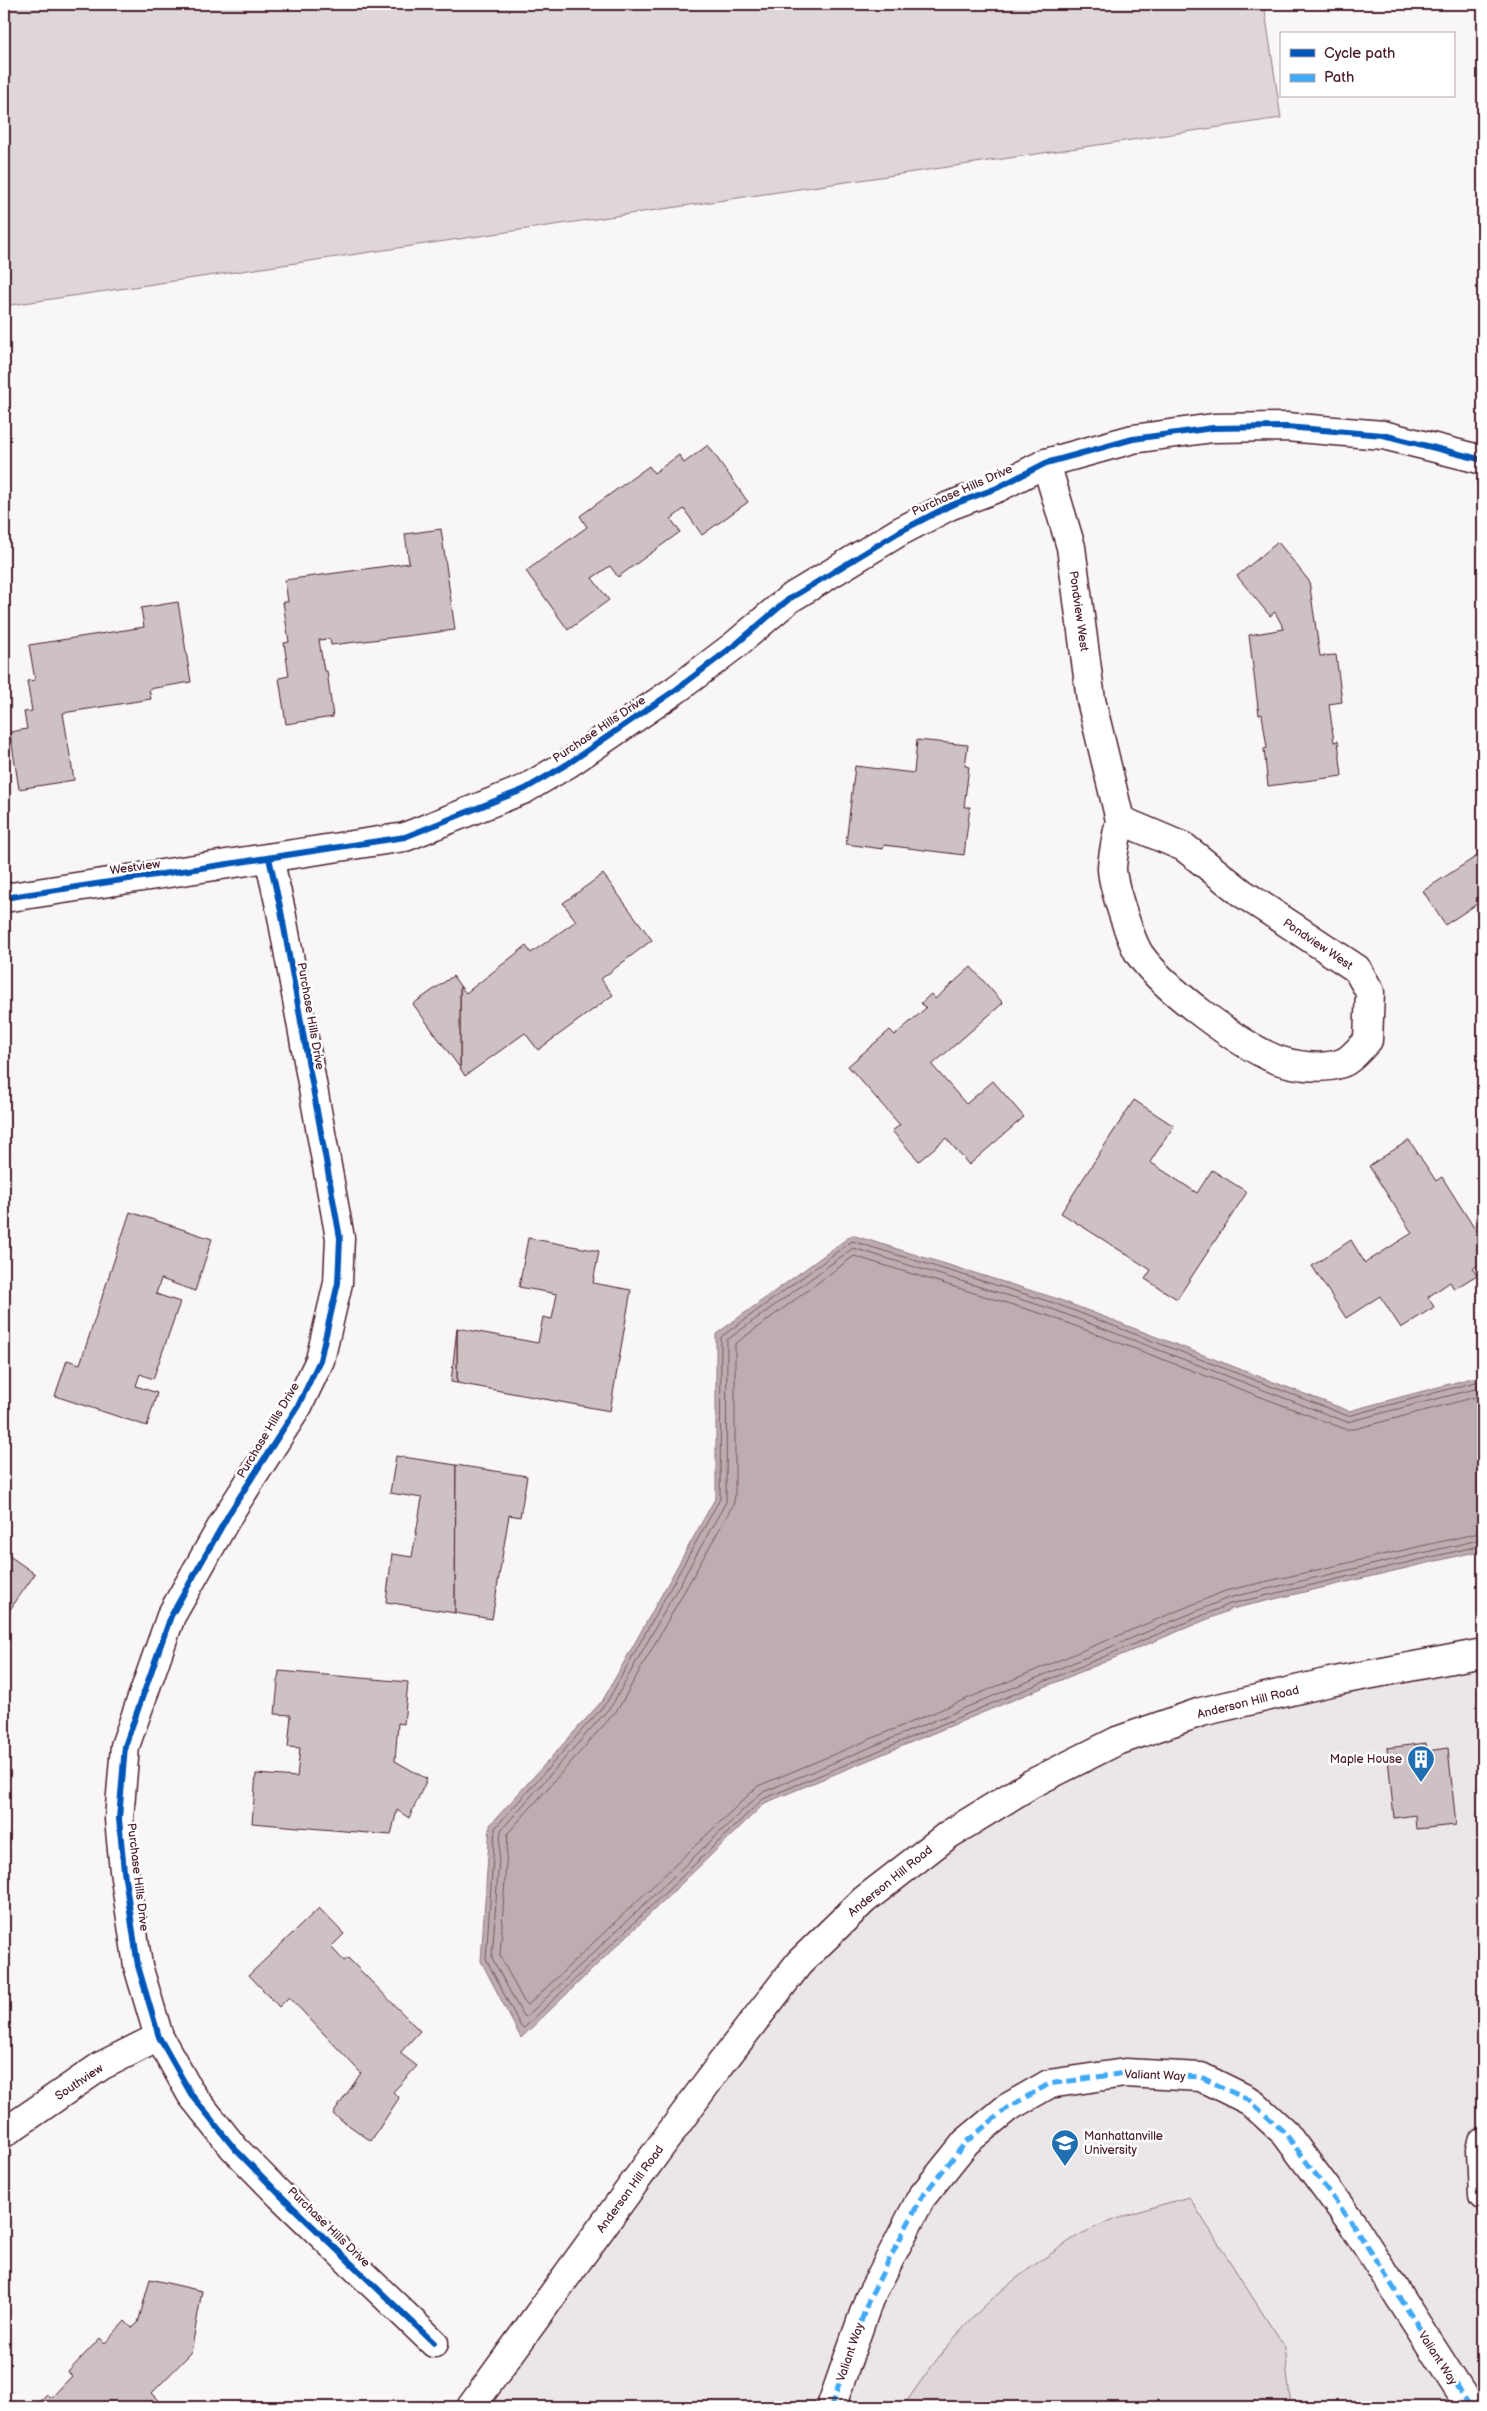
<svg xmlns="http://www.w3.org/2000/svg" width="1487" height="2411" viewBox="0 0 1487 2411" font-family="'Balsamiq Sans',sans-serif">
  <style>
    .built { fill: #ebe6e8 }
    .green { fill: #ded6d9; stroke: #947a82 }
    .water { fill: #bdadb0; stroke: #8f747b }
    .lines { fill: none; stroke-linecap: round; stroke-linejoin: round }
    .shore { stroke: #785860; stroke-width: 1 }
    .building { fill: #cdc1c4; stroke: #4a1f2b }
    .minor-casing { stroke: #4a1f2b; stroke-width: 31 }
    .major-casing { stroke: #4a1f2b; stroke-width: 31 }
    .minor { stroke: #fff; stroke-width: 28 }
    .major { stroke: #fff; stroke-width: 28 }
    .quiet { stroke: #3fa9f5; stroke-width: 5; stroke-dasharray: 10 5; stroke-linecap: butt }
    .cycleway-casing { stroke: #fff; stroke-width: 9 }
    .cycleway { stroke: #0057b8; stroke-width: 6 }
    .labels { text-anchor: middle; stroke-width: 5; stroke-linejoin: round; paint-order: stroke }
    .street-label { font-size: 12px; fill: #4a1f2b; stroke: #fff }
    .poi-label { font-size: 12px; fill: #4a1f2b; stroke: #fff; text-anchor: end }
  </style>
  <rect width="100%" height="100%" fill="#f8f6f7"/>
  <filter id="ink" filterUnits="userSpaceOnUse"><feTurbulence type="fractalNoise" baseFrequency=".02" numOctaves="2"/><feDisplacementMap in="SourceGraphic" scale="10" xChannelSelector="R" yChannelSelector="G"/><feConvolveMatrix kernelMatrix="1 2 1 2 8 2 1 2 1" color-interpolation-filters="sRGB"/></filter>
  <g filter="url(#ink)">
    <path class="built" d="M1483,1653V2407H471L799,1963L948,1835L1117,1741Z"/>
    <g class="green">
      <path d="M4,4H1264L1281,118L4,306Z"/>
      <path d="M1189,2197L1284,2347L1291,2407H903C945,2344 985,2297 1049,2255C1060,2248 1070,2240 1081,2234C1115,2217 1153,2207 1189,2197Z"/>
    </g>
    <path class="water" d="M852,1235L1055,1298L1349,1411L1483,1375V1550L1232,1609L765,1803L521,2038L481,1961L490,1825L603,1700L716,1497V1334Z"/>
    <g class="lines">
      <g class="shore">
        <path d="M1483,1380L1348,1416L1054,1303L852,1241L721,1337L720,1499L607,1702L495,1828L486,1959L521,2027L524,2028L763,1799L1230,1604L1483,1545"/>
        <path d="M1483,1387L1347,1422L1052,1309L853,1248L727,1340L726,1502L612,1705L501,1830L492,1958L523,2016L526,2017L761,1793L1228,1598L1483,1539"/>
        <path d="M1483,1395L1355,1429H1345L1049,1316L854,1256L735,1344V1496L733,1505L618,1709L508,1833L500,1956L525,2004L528,2005L758,1786L1225,1591L1483,1532"/>
      </g>
    </g>
    <g class="building">
      <path d="M708,445L748,502L702,535L684,509L671,519L680,532L618,577L610,566L592,578L609,600L568,630L526,571L587,527L580,516L649,466L654,473L679,455L684,463Z"/>
      <path d="M441,529L455,630L331,645L330,639L319,640L324,671H327L333,717L286,724L279,678L289,676L284,643L289,642L283,602H288L285,580L409,563L405,534Z"/>
      <path d="M1278,542L1309,581L1320,656L1336,655L1342,702L1329,704L1334,742L1338,741L1342,776L1268,786L1264,749L1267,748L1262,714L1259,715L1249,635L1284,629L1275,612L1270,616L1237,576Z"/>
      <path d="M178,602L191,682L149,689L151,699L63,713L74,780L19,789L10,732L27,729L24,712L32,711L27,681L35,680L29,645L144,627L141,608Z"/>
      <path d="M917,740L968,745L965,766L969,767L964,807H970L964,855L884,845L883,849L846,844L855,766L914,773Z"/>
      <path d="M1483,852V908L1480,902L1445,925L1423,891Z"/>
      <path d="M603,874L652,940L601,979L613,995L538,1050L525,1033L465,1076L460,1068V986L466,993L526,946L531,953L576,921L563,903Z"/>
      <path d="M971,967L1003,1003L932,1065L966,1104L993,1081L1024,1117L969,1165L946,1138L919,1161L892,1131L900,1125L848,1066L890,1030L895,1035L926,1008L921,1003L931,994L935,999Z"/>
      <path d="M453,976L460,986V1068L413,1004Z"/>
      <path d="M1134,1100L1174,1126L1150,1162L1197,1193L1212,1170L1247,1192L1177,1299L1145,1279L1151,1270L1061,1213Z"/>
      <path d="M1409,1140L1436,1181L1442,1177L1483,1242V1261L1473,1269L1477,1275L1454,1289L1450,1282L1428,1297L1434,1307L1401,1328L1380,1296L1346,1318L1312,1266L1351,1240L1365,1263L1412,1233L1369,1166Z"/>
      <path d="M130,1212L212,1239L195,1291L161,1279L156,1294L180,1302L153,1379L140,1374L136,1386L157,1393L147,1426L55,1396L67,1360L80,1364Z"/>
      <path d="M528,1238L599,1251L593,1283L631,1290L610,1411L457,1383V1328L538,1343L543,1317L552,1319L557,1294L519,1287Z"/>
      <path d="M457,1328V1383L451,1382Z"/>
      <path d="M396,1456L456,1465L455,1613L386,1602L392,1554L412,1557L422,1498L390,1493Z"/>
      <path d="M456,1465L527,1476L520,1517L509,1515L492,1619L455,1613Z"/>
      <path d="M4,1552L35,1574L4,1618Z"/>
      <path d="M279,1671L408,1682L404,1724L398,1723L395,1761L427,1779L409,1818L397,1810L391,1835L252,1823L256,1774L297,1777L300,1748L288,1747L291,1715L275,1714Z"/>
      <path d="M1426,1743L1427,1751L1448,1748L1456,1825L1416,1829L1415,1815L1394,1818L1387,1748Z"/>
      <path d="M319,1908L344,1934L331,1947L344,1961L348,1958L420,2031L400,2053L417,2066L393,2092L399,2098L371,2141L333,2114L361,2073L289,1997L279,2007L249,1975Z"/>
      <path d="M150,2279L202,2291L191,2353L152,2393L166,2407H35L47,2395L51,2398L72,2376L68,2372L100,2338L105,2343L125,2321L132,2328L138,2323Z"/>
    </g>
    <g class="lines">
      <g class="minor-casing">
        <g id="minor">
          <path d="M1046,463L1071,547L1091,700L1120,820"/>
          <path d="M1120,820L1184,847L1242,893L1357,969L1370,992L1368,1040C1361,1047 1351,1060 1342,1063C1323,1070 1294,1066 1275,1059C1237,1043 1164,989 1140,955C1131,942 1112,884 1112,868C1113,852 1117,835 1120,820Z"/>
          <path d="M269,858L281,911L340,1238L338,1283L320,1360L298,1406L230,1512L171,1616L125,1746L119,1819L124,1871L138,1966L159,2037L191,2094L234,2148L280,2195L434,2343"/>
          <path d="M4,898L405,837L525,789L569,763L677,689L735,645L789,599L899,532L949,506L997,488L1046,463L1133,439L1213,428L1286,427L1383,435L1483,460"/>
          <path d="M4,2133L101,2066L159,2037"/>
          <path d="M1483,2141L1481,2150L1483,2196"/>
          <path d="M831,2407L869,2299L921,2198L966,2142L1007,2108L1049,2084L1125,2073L1201,2077L1250,2101L1285,2133L1352,2223L1470,2407"/>
        </g>
      </g>
      <g class="major-casing">
        <path id="major" d="M471,2407L720,2065L799,1963L864,1900L948,1835L1031,1784L1117,1741L1201,1712L1330,1682L1483,1653"/>
      </g>
      <use href="#minor" class="minor"/>
      <use href="#major" class="major"/>
      <path class="quiet" d="M831,2407L869,2299L921,2198L966,2142L1007,2108L1049,2084L1125,2073L1201,2077L1250,2101L1285,2133L1352,2223L1470,2407"/>
      <g class="cycleway-casing">
        <g id="cycleway">
          <path d="M269,858L281,911L340,1238L338,1283L320,1360L298,1406L230,1512L171,1616L125,1746L119,1819L124,1871L138,1966L159,2037L191,2094L234,2148L280,2195L434,2343"/>
          <path d="M4,898L405,837L525,789L569,763L677,689L735,645L789,599L899,532L949,506L997,488L1046,463L1133,439L1213,428L1286,427L1383,435L1483,460"/>
        </g>
      </g>
      <use href="#cycleway" class="cycleway"/>
    </g>
  </g>
  <defs>
    <g id="building-pin" transform="scale(1.4375)"><path d="M0 17L-7.5 6A9.5 9.5 0 1 1 7.5 6Z" fill="#1f6fb2" stroke="#fff"/><path d="M-4-6H4V6H1V3H-1V6H-4ZM-2.5-4.3h1.7v1.8h-1.7ZM.8-4.3h1.7v1.8H.8ZM-2.5-1h1.7V.8h-1.7ZM.8-1h1.7V.8H.8Z" fill="#fff"/></g>
    <g id="university-pin" transform="scale(1.4375)"><path d="M0 17L-7.5 6A9.5 9.5 0 1 1 7.5 6Z" fill="#1f6fb2" stroke="#fff"/><path d="M0-5L7-2L0 1L-7-2ZM-4 1L0 2.5L4 1V4Q0 6-4 4Z" fill="#fff"/></g>
  </defs>
  <g fill-rule="evenodd">
    <use href="#building-pin" x="1421" y="1759"/>
    <use href="#university-pin" x="1065" y="2143"/>
  </g>
  <g class="labels">
    <g class="street-label">
      <text transform="translate(962 490) rotate(-24)" y="4">Purchase Hills Drive</text>
      <text transform="translate(1079 611) rotate(82)" y="4">Pondview West</text>
      <text transform="translate(599 729) rotate(-34)" y="4">Purchase Hills Drive</text>
      <text transform="translate(135 867) rotate(-8)" y="4">Westview</text>
      <text transform="translate(1318 944) rotate(34)" y="4">Pondview West</text>
      <text transform="translate(311 1016) rotate(80)" y="4">Purchase Hills Drive</text>
      <text transform="translate(268 1430) rotate(-59)" y="4">Purchase Hills Drive</text>
      <text transform="translate(1248 1702) rotate(-14)" y="4">Anderson Hill Road</text>
      <text transform="translate(138 1877) rotate(83)" y="4">Purchase Hills Drive</text>
      <text transform="translate(890 1881) rotate(-39)" y="4">Anderson Hill Road</text>
      <text transform="translate(1155 2075) rotate(2)" y="4">Valiant Way</text>
      <text transform="translate(79 2082) rotate(-34)" y="4">Southview</text>
      <text transform="translate(630 2189) rotate(-54)" y="4">Anderson Hill Road</text>
      <text transform="translate(329 2227) rotate(44)" y="4">Purchase Hills Drive</text>
      <text transform="translate(850 2352) rotate(-71)" y="4">Valiant Way</text>
      <text transform="translate(1438 2358) rotate(57)" y="4">Valiant Way</text>
    </g>
    <g class="poi-label">
      <text x="1402" y="1763">Maple House</text>
      <text x="1084" y="2140" text-anchor="start">Manhattanville<tspan x="1084" dy="14">University</tspan></text>
    </g>
  </g>
  <rect width="1487" height="2411" fill="none" stroke="#fff" stroke-width="20"/>
  <rect x="10" y="10" width="1467" height="2391" fill="none" stroke="#4a1f2b" stroke-width="2" filter="url(#ink)"/>
  <rect x="1280" y="32" width="175" height="65" fill="#ffffff" stroke="#b7a5aa"/>
  <rect x="1290" y="49" width="25" height="8" fill="#0057b8" stroke="#b7a5aa"/>
  <text x="1324" y="58" font-size="15" fill="#4a1f2b">Cycle path</text>
  <rect x="1290" y="74" width="25" height="8" fill="#3fa9f5" stroke="#b7a5aa"/>
  <text x="1324" y="82" font-size="15" fill="#4a1f2b">Path</text>
</svg>
